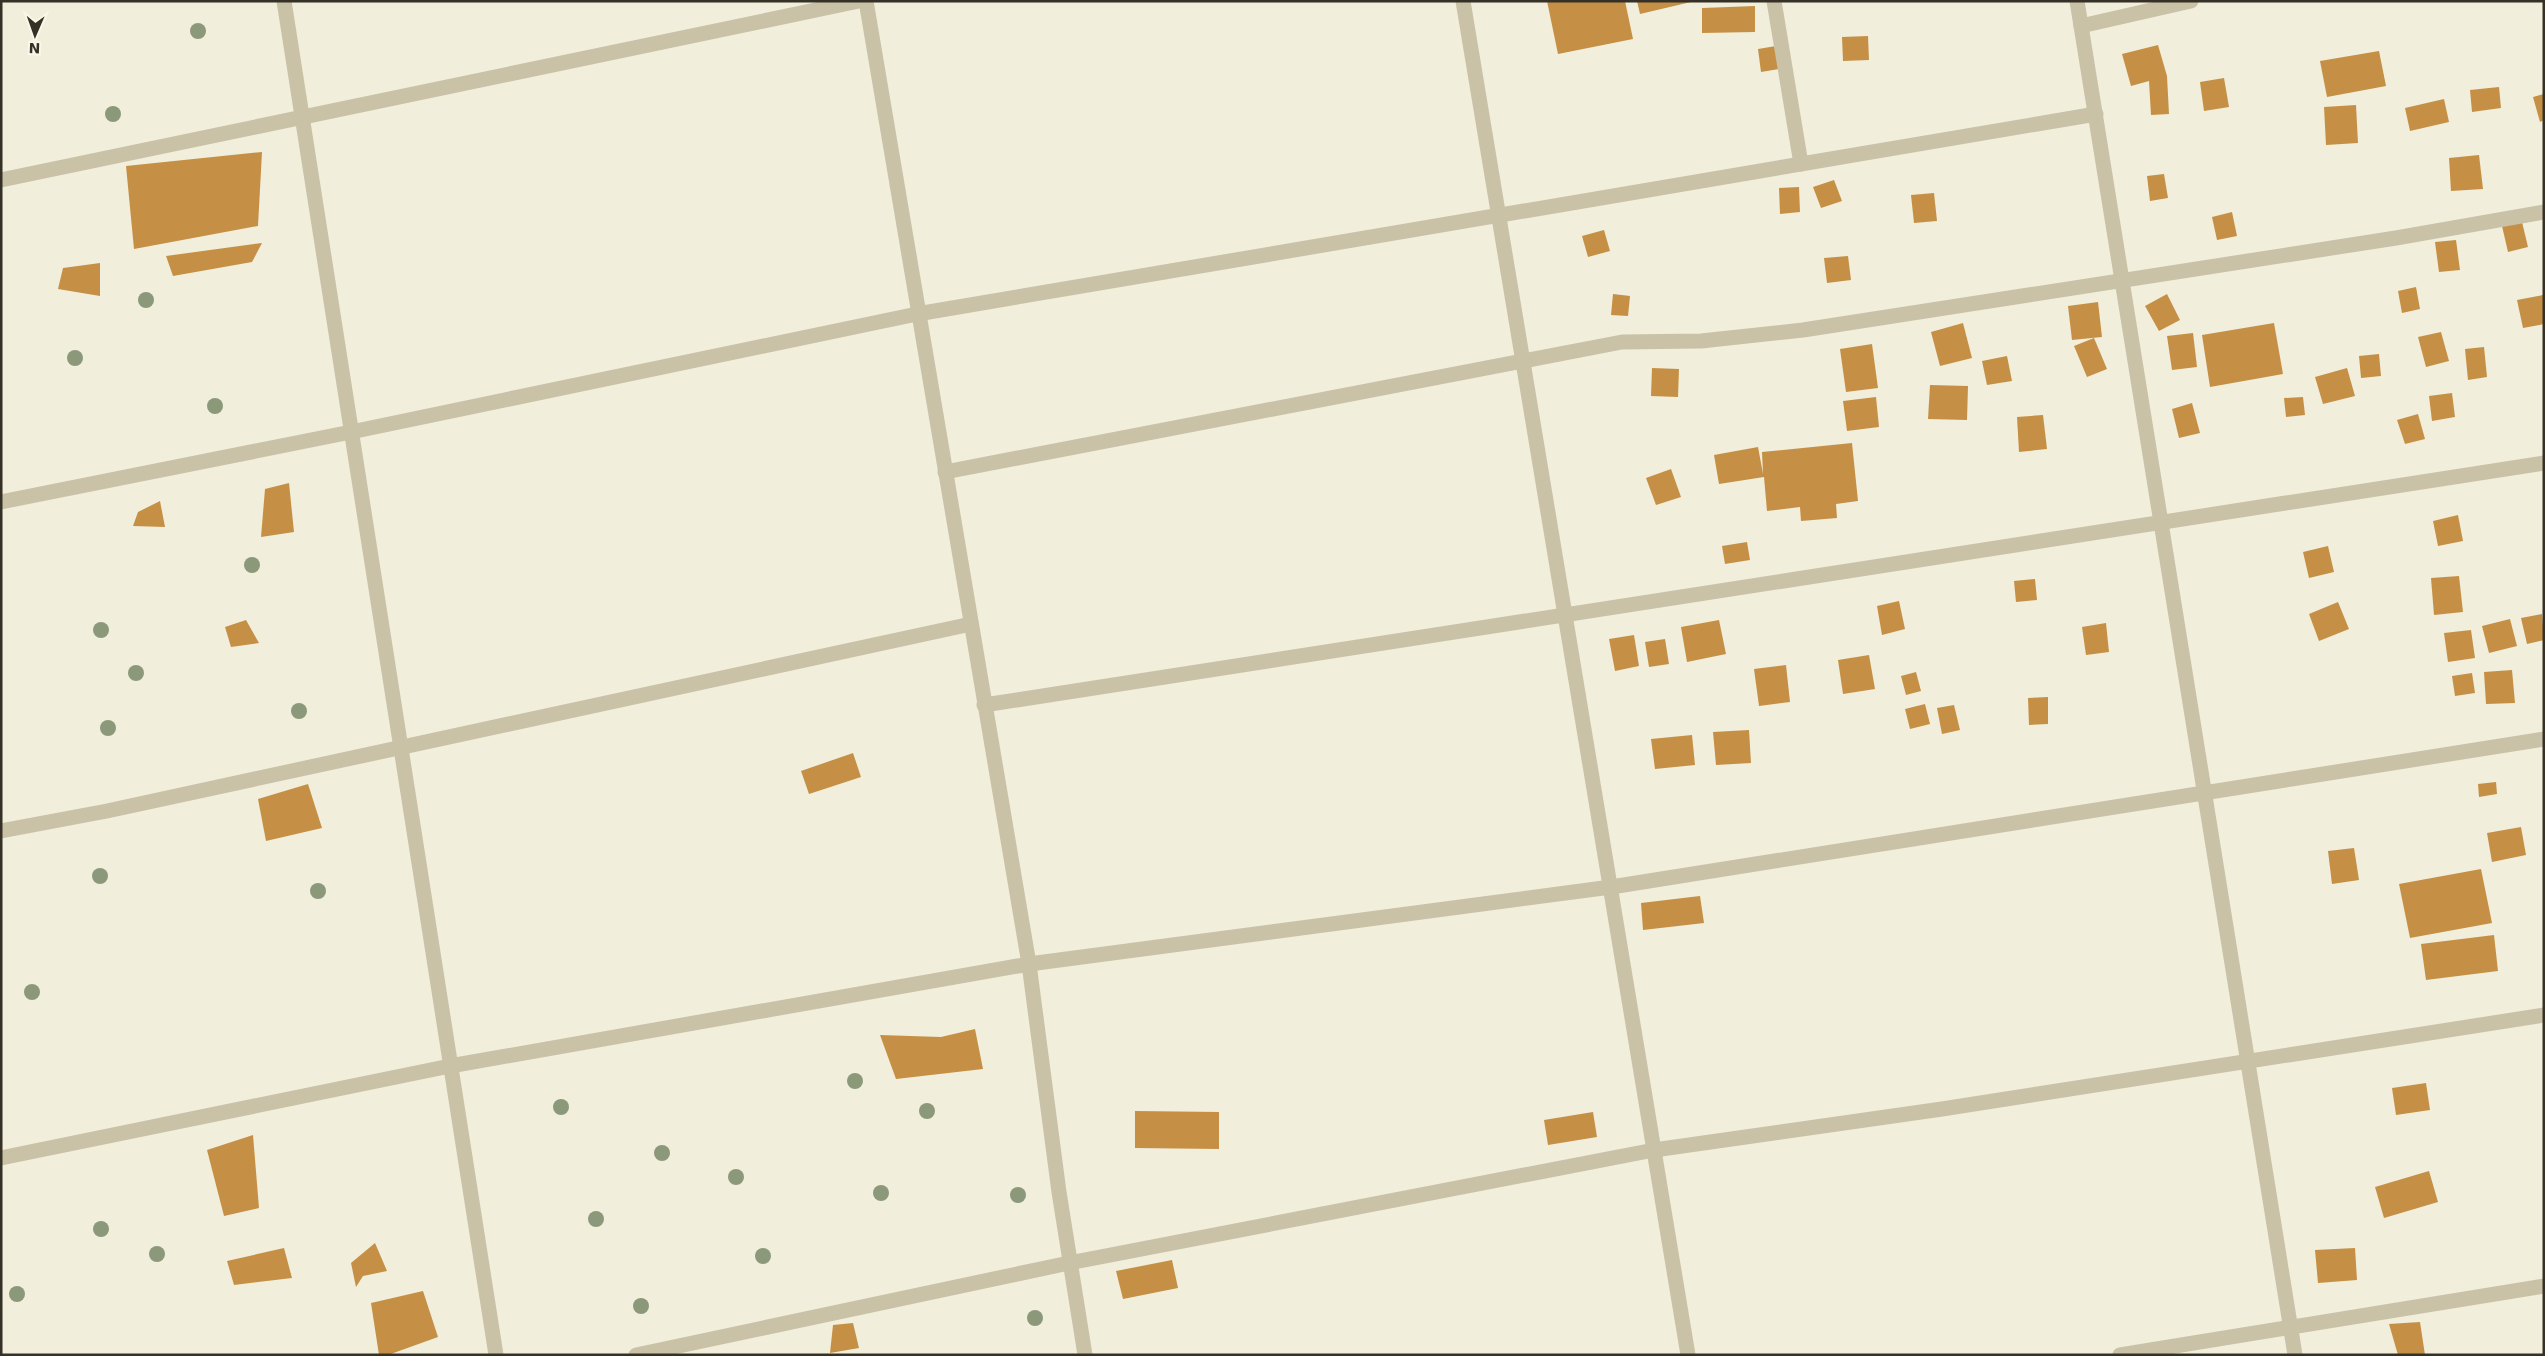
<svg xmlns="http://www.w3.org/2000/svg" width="2545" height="1356" viewBox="0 0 2545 1356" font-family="'DejaVu Sans',sans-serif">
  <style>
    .building { fill: #c59045 }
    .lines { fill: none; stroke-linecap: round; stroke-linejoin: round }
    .minor { stroke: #c9c2a7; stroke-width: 15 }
    .tree { fill: #8b997a }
  </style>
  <rect width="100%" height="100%" fill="#f1eedb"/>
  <g class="building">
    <path d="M1547,1H1625L1633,39L1558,54Z"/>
    <path d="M1637,1H1691V2L1640,14Z"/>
    <path d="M1755,6V32L1702,33V8Z"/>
    <path d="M1868,36L1869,60L1843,61L1842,37Z"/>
    <path d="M2158,45L2167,76L2169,114L2151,115L2149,81L2131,86L2122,54Z"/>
    <path d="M1776,46L1779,69L1761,72L1758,49Z"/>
    <path d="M2379,51L2386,86L2327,97L2320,61Z"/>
    <path d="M2224,78L2229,107L2204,111L2200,82Z"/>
    <path d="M2499,87L2501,108L2472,112L2470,90Z"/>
    <path d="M2544,94V120L2540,122L2533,97Z"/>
    <path d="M2444,99L2449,122L2410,131L2405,108Z"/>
    <path d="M2356,105L2358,143L2326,145L2324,107Z"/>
    <path d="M262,152L258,226L134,249L126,166Z"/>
    <path d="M2479,155L2483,189L2451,191L2449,158Z"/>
    <path d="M2164,174L2168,198L2150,201L2147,176Z"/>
    <path d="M1834,180L1842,201L1821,208L1813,187Z"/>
    <path d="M1799,187L1800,212L1780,214L1779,188Z"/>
    <path d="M1934,193L1937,221L1914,223L1911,195Z"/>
    <path d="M2232,212L2237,236L2217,240L2212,217Z"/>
    <path d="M2522,222L2528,247L2508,252L2502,226Z"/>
    <path d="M1604,230L1610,251L1588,257L1582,236Z"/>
    <path d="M2456,240L2460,270L2439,272L2435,242Z"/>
    <path d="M262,243L252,262L173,276L166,256Z"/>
    <path d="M1848,256L1851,280L1827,283L1824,258Z"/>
    <path d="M100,263V296L58,289L63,268Z"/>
    <path d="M2416,287L2420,309L2402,313L2398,291Z"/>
    <path d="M1613,294L1630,296L1628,316L1611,315Z"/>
    <path d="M2167,294L2180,320L2159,331L2145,306Z"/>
    <path d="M2543,295L2544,324L2523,328L2517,300Z"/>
    <path d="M2098,302L2102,337L2072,340L2068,306Z"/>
    <path d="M1963,323L1972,358L1940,366L1931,332Z"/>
    <path d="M2274,323L2283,374L2210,387L2202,335Z"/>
    <path d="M2441,332L2449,361L2426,367L2418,337Z"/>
    <path d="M2193,333L2197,367L2172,370L2167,336Z"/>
    <path d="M2094,338L2107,369L2087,377L2074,346Z"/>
    <path d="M1872,344L1878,388L1846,392L1840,349Z"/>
    <path d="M2484,347L2487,377L2468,380L2465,349Z"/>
    <path d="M2379,354L2381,376L2361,378L2359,356Z"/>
    <path d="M2007,356L2012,381L1987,385L1982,361Z"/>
    <path d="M1652,368L1679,369L1678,397L1651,396Z"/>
    <path d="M2347,368L2355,396L2323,404L2315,377Z"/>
    <path d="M1930,385L1968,386L1967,420L1928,419Z"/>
    <path d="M2452,393L2455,417L2432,421L2429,396Z"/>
    <path d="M1876,397L1879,427L1847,431L1843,401Z"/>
    <path d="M2303,397L2305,415L2286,417L2284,398Z"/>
    <path d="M2192,403L2200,433L2179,438L2172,409Z"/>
    <path d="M2418,414L2425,439L2405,444L2397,420Z"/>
    <path d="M2043,415L2047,449L2019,452L2017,417Z"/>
    <path d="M1852,443L1858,501L1836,504L1837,518L1801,521L1800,507L1767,511L1764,477L1719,484L1714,455L1758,447L1763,474L1762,452Z"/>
    <path d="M1671,469L1681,497L1656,505L1646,478Z"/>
    <path d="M289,483L294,532L261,537L265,489Z"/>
    <path d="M160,501L165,527L133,526L138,512Z"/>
    <path d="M2458,515L2463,541L2438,546L2433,521Z"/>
    <path d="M1747,542L1750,560L1725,564L1722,546Z"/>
    <path d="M2328,546L2334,572L2309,578L2303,552Z"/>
    <path d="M2459,576L2463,612L2434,615L2431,578Z"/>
    <path d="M2035,579L2037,600L2016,602L2014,581Z"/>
    <path d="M1899,601L1905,629L1882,635L1877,606Z"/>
    <path d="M2338,602L2349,629L2319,641L2309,614Z"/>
    <path d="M2542,614L2544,640L2527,644L2521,618Z"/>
    <path d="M2510,619L2517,646L2489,653L2482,626Z"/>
    <path d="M246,620L259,643L231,647L225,627Z"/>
    <path d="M1719,620L1726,654L1687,662L1681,627Z"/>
    <path d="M2106,623L2109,652L2086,655L2082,627Z"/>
    <path d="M2471,630L2475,658L2448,662L2444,633Z"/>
    <path d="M1634,635L1639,666L1615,671L1609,639Z"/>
    <path d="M1665,639L1669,664L1649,667L1645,642Z"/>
    <path d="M1869,655L1875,689L1843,694L1838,660Z"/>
    <path d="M1786,665L1790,702L1759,706L1754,669Z"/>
    <path d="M2512,670L2515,703L2486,704L2484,672Z"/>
    <path d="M1916,672L1921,691L1906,695L1901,676Z"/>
    <path d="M2472,673L2475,693L2455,696L2452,676Z"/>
    <path d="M2048,697V724L2029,725L2028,698Z"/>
    <path d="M1925,704L1930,724L1910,729L1905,709Z"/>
    <path d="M1954,705L1960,730L1942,734L1937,708Z"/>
    <path d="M1749,730L1751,763L1716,765L1713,732Z"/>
    <path d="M1692,735L1695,765L1655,769L1651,739Z"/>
    <path d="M853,753L861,777L809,794L801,771Z"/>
    <path d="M2496,782L2497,794L2479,797L2478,784Z"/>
    <path d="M308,784L322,828L266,841L258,799Z"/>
    <path d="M2521,827L2526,855L2492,862L2487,833Z"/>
    <path d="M2354,848L2359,880L2332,884L2328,851Z"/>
    <path d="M2481,869L2492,923L2410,938L2399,884Z"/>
    <path d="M1700,896L1704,923L1643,930L1641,903Z"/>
    <path d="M2494,935L2498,971L2426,980L2421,944Z"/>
    <path d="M975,1029L983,1069L896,1079L880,1035L941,1037Z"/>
    <path d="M2426,1083L2430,1110L2396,1115L2392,1088Z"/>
    <path d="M1135,1111L1219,1112V1149L1135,1148Z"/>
    <path d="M1593,1112L1597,1137L1548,1145L1544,1120Z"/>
    <path d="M253,1135L259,1208L224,1216L207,1150Z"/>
    <path d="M2429,1171L2438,1202L2384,1218L2375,1187Z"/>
    <path d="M375,1243L387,1271L363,1276L356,1287L351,1263Z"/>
    <path d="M284,1248L292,1278L234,1285L227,1261Z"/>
    <path d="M2355,1248L2357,1280L2318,1283L2315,1250Z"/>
    <path d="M1172,1260L1178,1288L1123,1299L1116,1271Z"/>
    <path d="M423,1291L438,1337L388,1355H379L371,1303Z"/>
    <path d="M2420,1322L2425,1355H2398L2389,1324Z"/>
    <path d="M853,1323L859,1348L830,1353L833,1325Z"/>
  </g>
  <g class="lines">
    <g class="minor">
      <path d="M284,1L496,1355"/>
      <path d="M866,1L1029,964L1059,1192L1085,1355"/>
      <path d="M1463,1L1688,1355"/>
      <path d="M1774,1L1801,164"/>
      <path d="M2077,1L2295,1355"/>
      <path d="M2081,26L2191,1"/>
      <path d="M1,180L859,1"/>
      <path d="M945,472L1622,342L1701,341L1803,330L2396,238L2544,212"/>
      <path d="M1,502L351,432L917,314L2096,114"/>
      <path d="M984,705L2544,463"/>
      <path d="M1,831L107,811L971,624"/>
      <path d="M1,1158L450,1066L1029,964L1611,887L2544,739"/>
      <path d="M636,1355L1069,1263L1654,1150L1942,1109L2544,1015"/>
      <path d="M2120,1355L2544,1286"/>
    </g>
  </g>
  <g class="tree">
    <circle cx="198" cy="31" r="8"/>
    <circle cx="113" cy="114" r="8"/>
    <circle cx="146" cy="300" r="8"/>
    <circle cx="75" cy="358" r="8"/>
    <circle cx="215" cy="406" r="8"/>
    <circle cx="252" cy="565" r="8"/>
    <circle cx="101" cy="630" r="8"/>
    <circle cx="136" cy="673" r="8"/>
    <circle cx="299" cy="711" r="8"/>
    <circle cx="108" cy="728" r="8"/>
    <circle cx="100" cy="876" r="8"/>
    <circle cx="318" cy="891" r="8"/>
    <circle cx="32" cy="992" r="8"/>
    <circle cx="855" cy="1081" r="8"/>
    <circle cx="561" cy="1107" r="8"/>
    <circle cx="927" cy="1111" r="8"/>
    <circle cx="662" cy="1153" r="8"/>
    <circle cx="736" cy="1177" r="8"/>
    <circle cx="881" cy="1193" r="8"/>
    <circle cx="1018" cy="1195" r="8"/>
    <circle cx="596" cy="1219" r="8"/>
    <circle cx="101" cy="1229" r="8"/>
    <circle cx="157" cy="1254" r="8"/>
    <circle cx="763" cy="1256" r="8"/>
    <circle cx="17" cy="1294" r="8"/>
    <circle cx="641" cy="1306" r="8"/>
    <circle cx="1035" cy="1318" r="8"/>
  </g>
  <rect width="2545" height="1356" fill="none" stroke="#363127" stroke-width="5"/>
  <g transform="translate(35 35) rotate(182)" stroke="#f9f7e7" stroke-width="4" paint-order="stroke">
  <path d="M0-4L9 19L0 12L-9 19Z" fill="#363127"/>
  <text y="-8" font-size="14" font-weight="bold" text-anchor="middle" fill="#363127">N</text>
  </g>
</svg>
